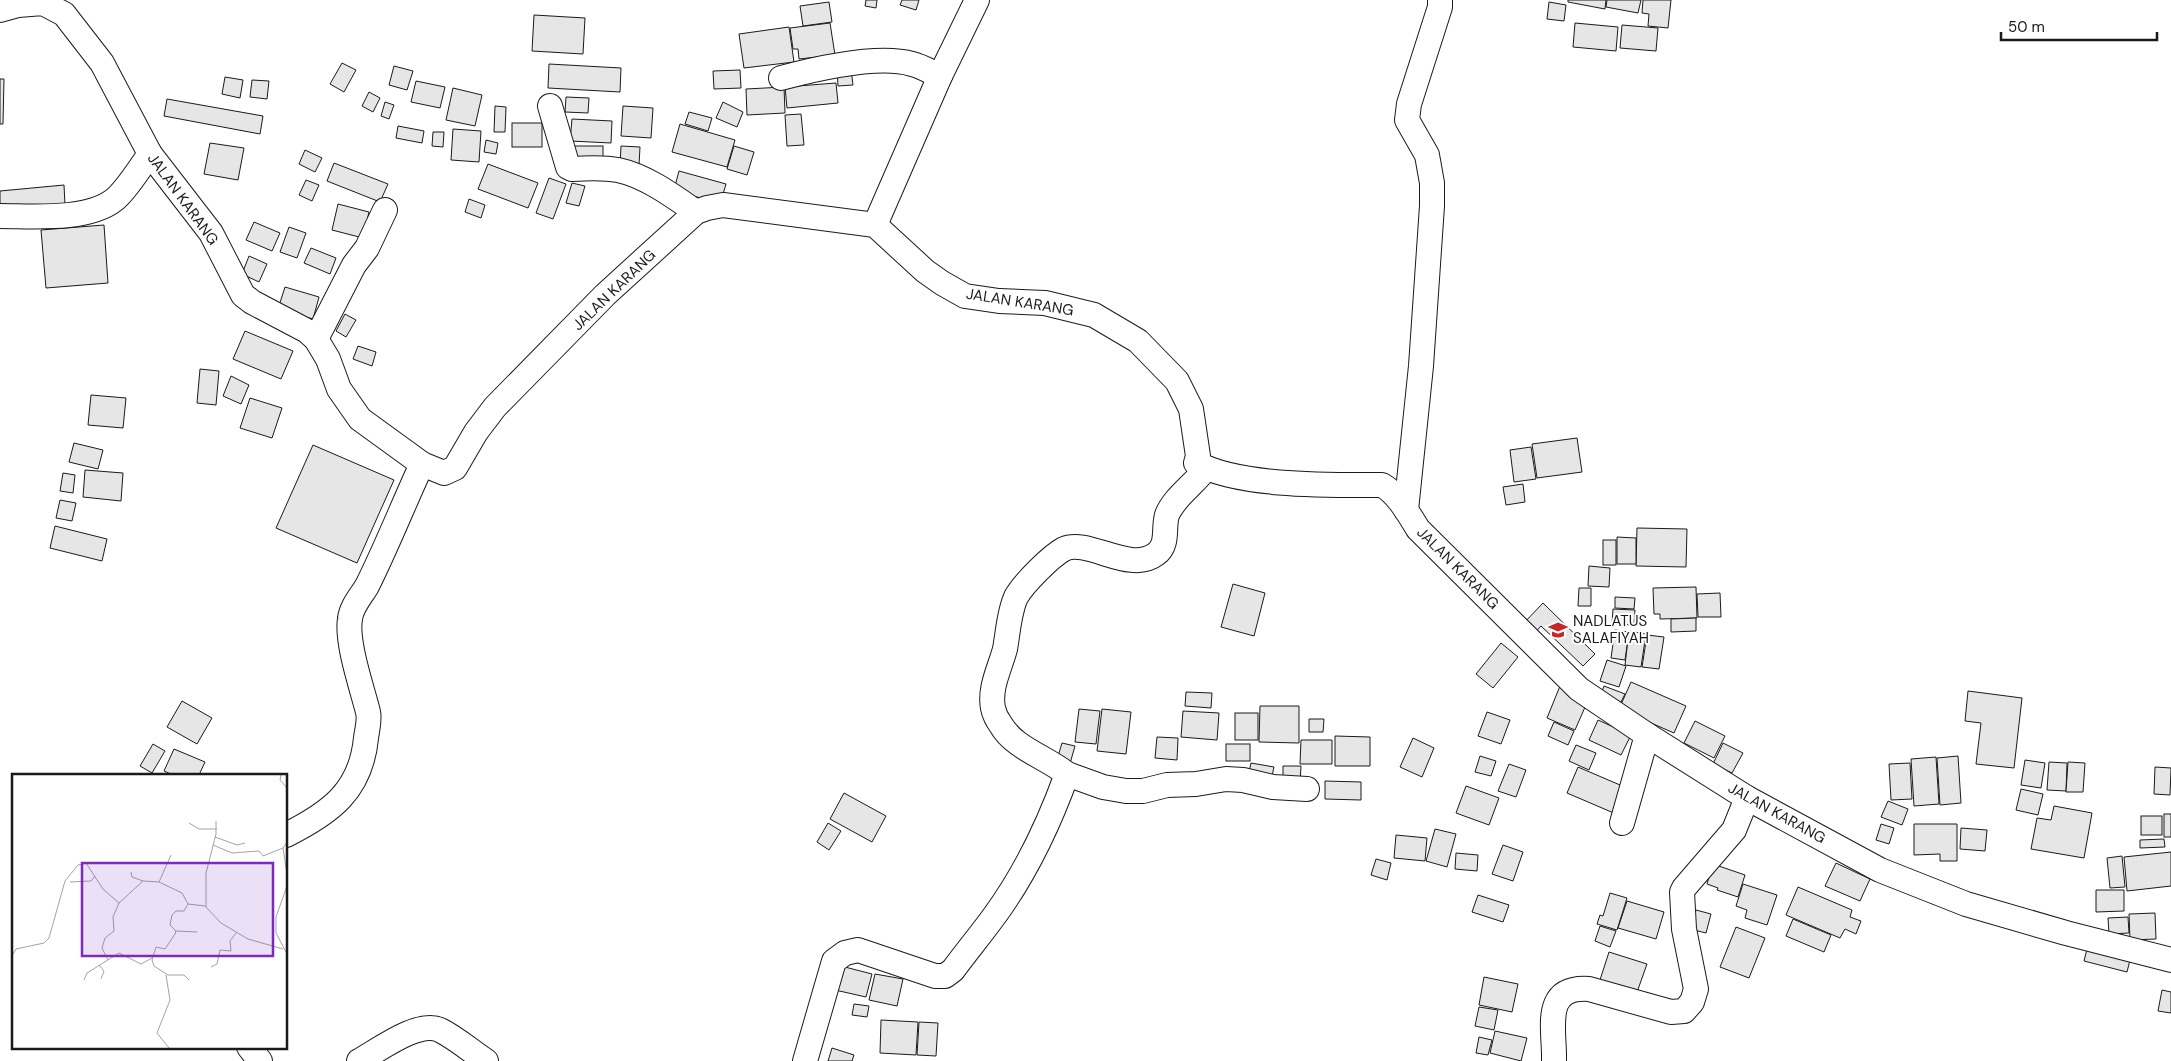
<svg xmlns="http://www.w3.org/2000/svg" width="2171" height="1061" viewBox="0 0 2171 1061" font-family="'DM Sans',sans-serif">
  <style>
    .building { fill: #e6e6e6; stroke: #1a1a1a }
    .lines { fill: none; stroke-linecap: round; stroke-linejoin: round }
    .minor-casing { stroke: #1a1a1a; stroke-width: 26 }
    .minor { stroke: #fff; stroke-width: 24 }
    .labels { text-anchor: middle; stroke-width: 4; stroke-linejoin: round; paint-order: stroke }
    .street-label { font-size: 15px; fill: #1a1a1a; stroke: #fff }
    .poi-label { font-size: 15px; fill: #1a1a1a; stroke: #fff; text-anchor: start }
    .inset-road { fill: none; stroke: #a3a3a3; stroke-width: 1 }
    .view { fill: #7b2cbf; fill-opacity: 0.15; stroke: #7b2cbf; stroke-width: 2.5 }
    .inset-edge { fill: none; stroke: #1a1a1a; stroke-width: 2.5 }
  </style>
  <rect width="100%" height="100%" fill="#fff"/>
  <g class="building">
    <path d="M866,0H877L876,8L865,6Z"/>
    <path d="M902,0H919L916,10L900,5Z"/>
    <path d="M1568,0H1606L1605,9L1568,2Z"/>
    <path d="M1607,0H1641L1638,13L1606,7Z"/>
    <path d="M1643,0H1671L1668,28L1648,26L1649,14L1642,13Z"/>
    <path d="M829,2L832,22L803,26L800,6Z"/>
    <path d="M1549,2L1566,5L1564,21L1547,19Z"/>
    <path d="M534,15L585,18L583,54L532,51Z"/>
    <path d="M830,23L835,55L799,59L798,49H793L790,28Z"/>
    <path d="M1575,23L1618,27L1616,51L1573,47Z"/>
    <path d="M1622,25L1658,28L1656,51L1620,48Z"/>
    <path d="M789,27L794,62L744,68L739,34Z"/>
    <path d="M342,63L356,70L344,92L330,84Z"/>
    <path d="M549,64L621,68L620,92L548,88Z"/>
    <path d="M394,66L413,71L407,90L389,85Z"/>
    <path d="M851,69L853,85L838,86L837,70Z"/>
    <path d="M740,70L741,88L714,89L713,71Z"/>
    <path d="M225,77L243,80L240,98L222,94Z"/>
    <path d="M0,79H4L3,124H0Z"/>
    <path d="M252,80L269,81L267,99L250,97Z"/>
    <path d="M416,81L445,87L440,108L411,102Z"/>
    <path d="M836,83L838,103L787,108L785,87Z"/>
    <path d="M784,87L785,113L747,115L746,89Z"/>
    <path d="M453,88L482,95L475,126L446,120Z"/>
    <path d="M369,92L380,98L373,112L362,106Z"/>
    <path d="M566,97L589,98L588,113L565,112Z"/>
    <path d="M167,99L263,116L260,134L164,116Z"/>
    <path d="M385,102L394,105L389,119L381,116Z"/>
    <path d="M723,102L743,112L737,127L716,118Z"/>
    <path d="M495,106L506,107L505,132H494Z"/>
    <path d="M623,106L653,108L651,138L621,136Z"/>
    <path d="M689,112L712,118L708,131L685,124Z"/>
    <path d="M801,114L804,145L787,146L785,115Z"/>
    <path d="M572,119L612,121L611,143L570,141Z"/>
    <rect x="512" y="123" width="30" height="24"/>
    <path d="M680,124L735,140L727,167L672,152Z"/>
    <path d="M398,126L424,131L422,143L396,138Z"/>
    <path d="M453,129L481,131L479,162L451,160Z"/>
    <path d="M433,132H444L443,147L432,146Z"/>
    <path d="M486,140L498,143L496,154L484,152Z"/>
    <path d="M210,143L244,148L238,180L204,174Z"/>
    <rect x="574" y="146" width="29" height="16"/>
    <path d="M621,146L640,147L639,165H620Z"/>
    <path d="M734,146L754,152L747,175L727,169Z"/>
    <path d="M305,150L322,158L315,172L299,164Z"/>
    <path d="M334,163L388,184L380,202L327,181Z"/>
    <path d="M488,164L538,183L528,208L478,189Z"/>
    <path d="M679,171L726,184L720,204L674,190Z"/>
    <path d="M549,178L566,184L553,219L536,213Z"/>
    <path d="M306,180L319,185L312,201L299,195Z"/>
    <path d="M572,183L585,186L579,206L566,203Z"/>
    <path d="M64,185L65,205L0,211V191Z"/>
    <path d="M469,199L485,205L481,218L465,212Z"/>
    <path d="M338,204L369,212L363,238L332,230Z"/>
    <path d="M254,222L280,233L272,251L246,240Z"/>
    <path d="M104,225L108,283L46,288L41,230Z"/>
    <path d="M289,227L306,233L297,258L280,252Z"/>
    <path d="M311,248L336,258L330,274L304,263Z"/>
    <path d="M249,256L267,264L259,282L242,274Z"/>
    <path d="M285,287L319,297L313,319L278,309Z"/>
    <path d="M345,314L356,320L346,337L336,331Z"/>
    <path d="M245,331L293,351L281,379L233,359Z"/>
    <path d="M358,346L376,352L372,366L353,359Z"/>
    <path d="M200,369L219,371L216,405L197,403Z"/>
    <path d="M231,376L249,385L241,404L223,396Z"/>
    <path d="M91,395L126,398L123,428L88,425Z"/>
    <path d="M250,398L282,408L272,438L240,428Z"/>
    <path d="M1577,438L1582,472L1537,478L1532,444Z"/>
    <path d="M74,443L103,450L98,469L69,462Z"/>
    <path d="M313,445L394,480L357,563L276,528Z"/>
    <path d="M1531,447L1536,479L1514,482L1510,450Z"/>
    <path d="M85,470L123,473L121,501L83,497Z"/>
    <path d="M63,473L75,475L73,493L60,491Z"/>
    <path d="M1523,484L1525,502L1506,505L1503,487Z"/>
    <path d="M60,500L76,503L72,521L56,518Z"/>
    <path d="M55,526L107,539L102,561L50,548Z"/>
    <path d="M1637,528L1687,529L1686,567L1636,566Z"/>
    <path d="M1617,537L1636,538V564H1617Z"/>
    <rect x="1603" y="540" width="13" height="25"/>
    <path d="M1589,566L1610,568L1609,587L1588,586Z"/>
    <path d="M1233,584L1265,593L1254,636L1221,627Z"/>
    <path d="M1696,587L1697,618L1660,619V614H1654L1653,588Z"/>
    <path d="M1579,588H1591V606H1578Z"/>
    <path d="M1720,593L1721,617H1698L1697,594Z"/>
    <path d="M1615,597L1635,598L1634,609L1615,608Z"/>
    <path d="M1543,603L1595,654L1583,666L1541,626L1533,635L1522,625Z"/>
    <path d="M1613,609L1635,610L1634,625L1612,624Z"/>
    <path d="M1696,618V631L1671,632V619Z"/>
    <path d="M1615,630L1629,632L1625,660L1611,658Z"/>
    <path d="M1629,631L1646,634L1641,667L1625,665Z"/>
    <path d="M1647,635L1664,637L1659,669L1642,667Z"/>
    <path d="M1501,643L1518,657L1493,688L1476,674Z"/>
    <path d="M1607,660L1626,666L1619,687L1600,681Z"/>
    <path d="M1631,682L1686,706L1674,733L1619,709Z"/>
    <path d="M1560,686L1589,698L1575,730L1547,718Z"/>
    <path d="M1604,686L1625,694L1621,702L1601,694Z"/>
    <path d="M1968,691L2022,698L2014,768L1976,764L1981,723L1965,721Z"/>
    <path d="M1186,692L1212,693L1211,708L1185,706Z"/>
    <path d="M182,701L212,718L197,744L167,727Z"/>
    <path d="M1260,706H1299V743L1259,742Z"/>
    <path d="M1079,709L1100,711L1096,744L1075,742Z"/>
    <path d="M1102,709L1131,712L1126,754L1097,751Z"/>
    <path d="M1183,711L1219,713L1217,740L1181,737Z"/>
    <path d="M1487,712L1510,720L1501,744L1478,736Z"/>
    <rect x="1235" y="713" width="23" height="27"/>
    <path d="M1309,719H1324L1323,732H1309Z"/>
    <path d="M1598,720L1631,735L1621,755L1589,740Z"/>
    <path d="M1695,721L1725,736L1714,758L1684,743Z"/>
    <path d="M1554,722L1574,731L1568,745L1548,736Z"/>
    <path d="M1335,736L1370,737V766H1335Z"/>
    <path d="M1157,737L1178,738L1177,760L1155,758Z"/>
    <path d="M1413,738L1434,748L1422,777L1400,767Z"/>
    <path d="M1301,740H1332V764H1300Z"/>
    <path d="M1062,743L1075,746L1069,767L1056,763Z"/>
    <path d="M1723,743L1743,753L1732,773L1713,764Z"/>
    <path d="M153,744L165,751L152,773L140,766Z"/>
    <rect x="1226" y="744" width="24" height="17"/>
    <path d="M1576,745L1596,753L1589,770L1569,761Z"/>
    <path d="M174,749L205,762L199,775H173L164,771Z"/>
    <path d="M1480,756L1496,761L1491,776L1475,772Z"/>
    <path d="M1958,756L1961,803L1940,805L1937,758Z"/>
    <path d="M1936,757L1939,804L1914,806L1911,759Z"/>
    <path d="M2025,760L2045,763L2041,788L2021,785Z"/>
    <path d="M2049,762L2067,763L2066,791L2047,790Z"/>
    <path d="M2068,762L2085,763L2083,792H2066Z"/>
    <path d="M1251,763L1274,767L1272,776L1249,772Z"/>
    <path d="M1910,763L1912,799L1891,800L1889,764Z"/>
    <path d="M1509,764L1526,770L1516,797L1498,791Z"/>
    <path d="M1283,766H1301L1300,783H1283Z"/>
    <path d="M1578,767L1627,788L1616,814L1567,793Z"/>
    <path d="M2155,767L2171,768L2170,795L2154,794Z"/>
    <path d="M1325,781L1361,782V800L1325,799Z"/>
    <path d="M1466,786L1499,798L1489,825L1456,813Z"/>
    <path d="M2021,789L2043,794L2038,815L2016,810Z"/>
    <path d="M844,793L886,816L872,842L830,819Z"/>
    <path d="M1888,801L1908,809L1902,825L1881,817Z"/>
    <path d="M2054,806L2092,813L2084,858L2031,849L2037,818L2051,820Z"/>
    <rect x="2164" y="814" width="7" height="23"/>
    <rect x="2141" y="816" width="21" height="19"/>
    <path d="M828,823L841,831L829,850L817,842Z"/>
    <path d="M1881,824L1894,828L1889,844L1876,840Z"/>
    <path d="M1914,824H1957V861H1940V854L1914,855Z"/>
    <path d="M1961,828L1987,830L1985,851L1960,849Z"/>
    <path d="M1435,829L1456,834L1447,867L1426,861Z"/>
    <path d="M1396,835L1427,838L1425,861L1394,858Z"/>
    <path d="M2164,839L2165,847L2140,848V840Z"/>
    <path d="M1503,845L1523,852L1513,881L1492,874Z"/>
    <path d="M2171,852V886L2127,891L2124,857Z"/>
    <path d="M1456,853L1478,855L1477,871L1455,869Z"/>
    <path d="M2122,856L2125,887L2110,888L2107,858Z"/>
    <path d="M1376,859L1391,863L1387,880L1371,875Z"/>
    <path d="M1836,863L1870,879L1860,901L1825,886Z"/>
    <path d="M1713,864L1745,875L1738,897L1717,890L1718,888L1707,884Z"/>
    <path d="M1743,884L1777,895L1767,925L1745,918L1747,910L1736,906Z"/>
    <path d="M1798,887L1852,910L1850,917L1861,921L1856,934L1845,929L1840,938L1786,915Z"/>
    <path d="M2096,890H2124V911L2096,912Z"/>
    <path d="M1610,893L1627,898L1617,930L1597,924L1600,915L1603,916Z"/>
    <path d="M1478,895L1509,905L1503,922L1472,912Z"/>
    <path d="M1627,901L1664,912L1656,939L1618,928Z"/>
    <path d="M1696,910L1711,914L1706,933L1690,929Z"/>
    <path d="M2155,913L2156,939L2130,940L2129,914Z"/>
    <path d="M2128,917L2129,933L2109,934L2108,918Z"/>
    <path d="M1793,919L1831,935L1824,952L1786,936Z"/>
    <path d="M1600,926L1616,931L1610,947L1595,941Z"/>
    <path d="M1736,927L1765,938L1749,978L1720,967Z"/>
    <path d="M2088,945L2131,956L2127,972L2084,961Z"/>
    <path d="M1609,952L1647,964L1636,995L1599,983Z"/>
    <path d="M841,966L872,974L866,997L835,990Z"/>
    <path d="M875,974L903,979L897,1006L869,1000Z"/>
    <path d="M1484,977L1518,984L1512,1012L1479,1005Z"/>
    <path d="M2162,990L2171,992V1013L2158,1011Z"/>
    <path d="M854,1004L869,1006L867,1017L852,1015Z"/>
    <path d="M1479,1007L1498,1010L1494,1030L1475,1026Z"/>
    <path d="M881,1020L918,1022L916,1055L880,1053Z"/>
    <path d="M919,1022L938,1023L936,1056L917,1055Z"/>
    <path d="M1495,1031L1527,1038L1521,1061L1490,1053Z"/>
    <path d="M1479,1037L1492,1040L1488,1055L1476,1053Z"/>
    <path d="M832,1048L854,1055L852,1061H828Z"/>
  </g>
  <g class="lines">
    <g class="minor-casing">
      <g id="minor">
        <path d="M0,10L18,5L43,3L64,14L102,63L150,154L211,233L243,295L252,302L307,331L316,339L328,359L339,389L360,419L422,464L444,473L455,468L476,432L495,407L605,295L696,212L707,208L723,205L875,225L925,271L942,283L965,296L999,301L1045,303L1094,315L1138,341L1177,381L1191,409L1198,456L1196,463C1240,487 1331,485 1382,485C1398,494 1408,513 1418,529L1579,689L1647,735L1747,798L1880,870L1966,904L2066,933L2171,960"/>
        <path d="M781,78C815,69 878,54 912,64C921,66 931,72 940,76"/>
        <path d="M550,106L568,167L572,169C587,168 603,167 618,170C646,176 673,196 696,212"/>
        <path d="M0,216C33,216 87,221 114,200C126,191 141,166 150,154"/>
        <path d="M875,225L940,76L977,0"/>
        <path d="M316,339L354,265L367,248L385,210"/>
        <path d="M1406,510L1421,366L1432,206V183L1427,155L1407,120L1409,104L1440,7V0"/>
        <path d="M1067,774L1103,787L1126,791H1143L1167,785L1196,784L1226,779L1243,780L1273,787L1307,789"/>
        <path d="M1622,823L1647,735"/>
        <path d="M286,835C330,813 361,791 366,738C367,730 370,720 368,712C362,688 346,642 350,619C351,607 361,596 367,586C387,546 403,505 422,464"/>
        <path d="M249,1047L260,1061"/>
        <path d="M359,1061C379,1050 418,1020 440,1030C456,1038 471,1051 486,1061"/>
        <path d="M805,1061L834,961L845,953L858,950L935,976H945L953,970C967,951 982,933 995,915C1027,871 1049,824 1067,774C1046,757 1014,748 1001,725C998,721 994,713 993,708C989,688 1000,668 1005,649C1008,633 1009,612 1016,597C1023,584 1051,556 1064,549C1088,538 1130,574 1156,554C1169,545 1163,527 1167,515C1174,497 1195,484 1206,468"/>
        <path d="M1554,1061C1555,1029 1541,986 1589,989L1671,1012L1684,1011L1692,1002L1696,989L1684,929L1682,892L1684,888L1734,830L1747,798"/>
      </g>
    </g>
    <use href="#minor" class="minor"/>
  </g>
  <defs>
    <g id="school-bare" transform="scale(1.5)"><path d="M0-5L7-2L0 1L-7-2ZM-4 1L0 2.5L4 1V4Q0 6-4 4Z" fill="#c62828" stroke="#fff" stroke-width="2.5" paint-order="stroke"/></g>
  </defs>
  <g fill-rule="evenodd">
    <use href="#school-bare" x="1558" y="630"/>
  </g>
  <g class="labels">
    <g class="street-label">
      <text transform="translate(183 199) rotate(54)" y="5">JALAN KARANG</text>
      <text transform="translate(614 290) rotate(-44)" y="5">JALAN KARANG</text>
      <text transform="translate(1020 302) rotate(9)" y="5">JALAN KARANG</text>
      <text transform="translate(1458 568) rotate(45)" y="5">JALAN KARANG</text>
      <text transform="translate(1777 813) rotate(29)" y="5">JALAN KARANG</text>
    </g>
    <g class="poi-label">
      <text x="1573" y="626">NADLATUS<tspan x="1573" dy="17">SALAFIYAH</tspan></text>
    </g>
  </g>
  <g transform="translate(12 774)">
    <rect width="275" height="275" fill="#fff"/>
    <path class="inset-road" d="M269,1L268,6L275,14M177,49L187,55H205M203,63L225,71L233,69M275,68L271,74L275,100M201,71L220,79L247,77L251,82L271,74M119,98L120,103L131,107M58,108L79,107L83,102M147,108L159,81M275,112L264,143V159L275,180M176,130L172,137H164L160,141L158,151L164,157L163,160L153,175L144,173L140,186L142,192L156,201H172L177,206M194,133V99L204,60V47M164,157L185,158M0,182L4,175L32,169L37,164L53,107L66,91L74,89L91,115L107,129L131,107L147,108L170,119L176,130L193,132L209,149L236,165L271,175M96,186L90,174L93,164L102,157L101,143L107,129M87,191L92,197L89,205M199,193L205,190L208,176L219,177L218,167L224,159M154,201L158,226L145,259L157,274M72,206L75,199L107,179L129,190L140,184"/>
    <path class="view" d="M70,89H261V182H70Z"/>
    <rect width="275" height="275" class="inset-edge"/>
  </g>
  <path d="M2001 32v8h156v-8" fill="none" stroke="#1a1a1a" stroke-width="2.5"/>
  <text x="2008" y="32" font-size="15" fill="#1a1a1a" stroke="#ffffff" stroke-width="4" paint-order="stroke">50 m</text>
</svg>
